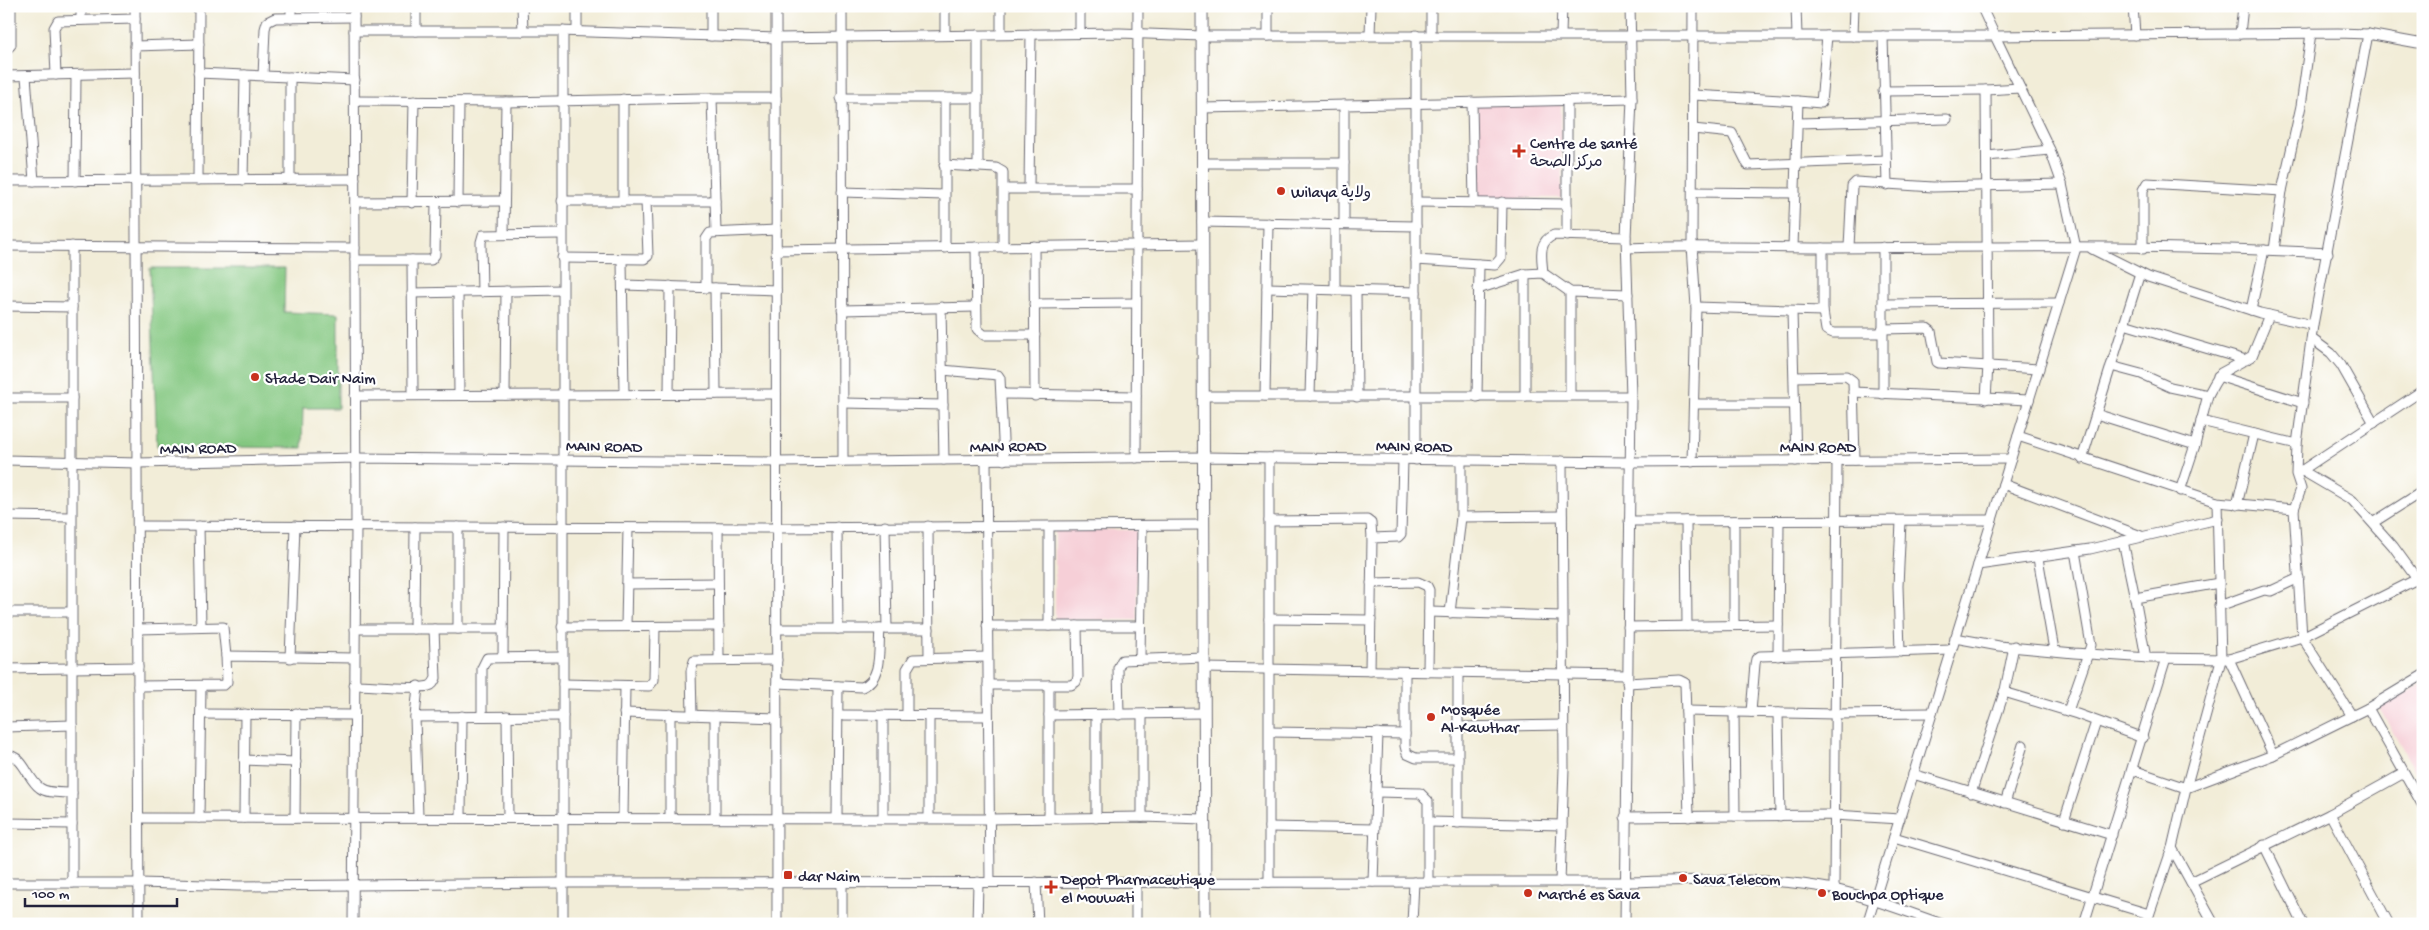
<svg xmlns="http://www.w3.org/2000/svg" width="2429" height="930" viewBox="0 0 2429 930" font-family="'Gochi Hand','Playpen Sans Arabic',sans-serif">
  <style>
    .built { fill: #f6cfd7 }
    .garden { fill: #83c780; stroke: #52745e }
    .lines { fill: none; stroke-linecap: round; stroke-linejoin: round }
    .minor-casing { stroke: #6b6972; stroke-width: 11 }
    .tertiary-casing { stroke: #6b6972; stroke-width: 13 }
    .minor { stroke: #fff; stroke-width: 9 }
    .tertiary { stroke: #fff; stroke-width: 11 }
    .poi-dot { fill: #c8321e; stroke: #fff; stroke-width: 2 }
    .labels { text-anchor: middle; stroke-width: 4.5; stroke-linejoin: round; paint-order: stroke }
    .poi-label { font-size: 16px; fill: #22223b; stroke: #fff; text-anchor: start }
    .street-label { font-size: 16px; fill: #22223b; stroke: #fff }
  </style>
  <rect width="100%" height="100%" fill="#fff"/>
  <filter id="ink" filterUnits="userSpaceOnUse"><feTurbulence type="fractalNoise" baseFrequency=".02" numOctaves="2"/><feDisplacementMap in="SourceGraphic" scale="10" xChannelSelector="R" yChannelSelector="G"/><feConvolveMatrix kernelMatrix="1 2 1 2 8 2 1 2 1" color-interpolation-filters="sRGB"/></filter>
  <filter id="wash" filterUnits="userSpaceOnUse"><feTurbulence type="fractalNoise" baseFrequency=".0096" numOctaves="4" result="noise"/><feDisplacementMap in="SourceGraphic" scale="20" xChannelSelector="R" yChannelSelector="G"/><feGaussianBlur stdDeviation="1.12" result="paint"/><feColorMatrix in="noise" values="0 0 0 0 0 0 0 0 0 0 0 0 0 0 0 0 0 1.4 0 .05"/><feComposite in="paint" operator="in"/></filter>
  <g filter="url(#wash)">
    <rect width="100%" height="100%" fill="#f2edd8"/>
    <g class="built">
      <path d="M1477,103H1561L1562,198H1478Z"/>
      <path d="M1055,529L1137,530V620H1055Z"/>
      <path d="M2423,683V785L2379,708Z"/>
    </g>
    <path class="garden" d="M150,268H285L284,312L338,314V408H303L302,448L157,446Z"/>
  </g>
  <g filter="url(#ink)">
    <g class="lines">
      <g class="minor-casing">
        <g id="minor">
          <path d="M81,6V20"/>
          <path d="M135,6L139,924"/>
          <path d="M291,6V18"/>
          <path d="M522,6L523,31"/>
          <path d="M776,6L777,924"/>
          <path d="M842,6L843,461"/>
          <path d="M1080,6V33"/>
          <path d="M1796,6L1797,36"/>
          <path d="M1981,6L1995,36L2338,33L2368,34L2423,44"/>
          <path d="M2133,6L2135,35"/>
          <path d="M354,31H558L776,38L1120,33L1202,36H1995L2050,150L2062,184L2076,248L1867,924"/>
          <path d="M416,31V6"/>
          <path d="M563,31V924"/>
          <path d="M577,31V6"/>
          <path d="M1001,34V6"/>
          <path d="M1561,34L1562,6"/>
          <path d="M2240,34L2243,6"/>
          <path d="M945,35V6"/>
          <path d="M978,35V167"/>
          <path d="M1370,35L1371,6"/>
          <path d="M1416,35V460"/>
          <path d="M1431,35V6"/>
          <path d="M711,36V6"/>
          <path d="M1268,36V6"/>
          <path d="M1853,36L1854,6"/>
          <path d="M1883,36L1887,185"/>
          <path d="M135,46L199,44"/>
          <path d="M6,50L11,45V6"/>
          <path d="M198,73L355,80"/>
          <path d="M56,75L54,28L58,21L135,19"/>
          <path d="M6,76L135,73"/>
          <path d="M26,76L34,181"/>
          <path d="M263,76L265,29L267,22L275,18L354,17"/>
          <path d="M290,77V179"/>
          <path d="M1883,91L1986,90"/>
          <path d="M1693,95L1798,101"/>
          <path d="M712,98L716,232"/>
          <path d="M841,98H978"/>
          <path d="M945,98V248"/>
          <path d="M1567,100V236"/>
          <path d="M355,101L506,102L701,98H776"/>
          <path d="M1472,102L1474,202"/>
          <path d="M1344,105V224"/>
          <path d="M1202,108L1632,99"/>
          <path d="M1798,123L1947,119"/>
          <path d="M1693,129L1732,133L1748,165L1886,160"/>
          <path d="M1987,156L2050,150"/>
          <path d="M1202,163H1344"/>
          <path d="M944,165L996,168L1003,172V247"/>
          <path d="M198,180L199,6"/>
          <path d="M243,180L245,75"/>
          <path d="M6,181L355,179"/>
          <path d="M75,181L76,75"/>
          <path d="M1029,188L1031,34"/>
          <path d="M1004,189H1137"/>
          <path d="M842,192L944,195"/>
          <path d="M1693,192L1795,193"/>
          <path d="M562,201H715"/>
          <path d="M623,201V99"/>
          <path d="M355,202L503,201"/>
          <path d="M458,202L459,102"/>
          <path d="M1416,202L1567,204"/>
          <path d="M412,203L414,101"/>
          <path d="M1202,222L1416,226"/>
          <path d="M504,234L506,102"/>
          <path d="M6,246L355,248"/>
          <path d="M72,246V883"/>
          <path d="M1034,246L1035,396"/>
          <path d="M976,247L977,329L984,335H1035"/>
          <path d="M1793,247L1798,101L1821,103L1827,36"/>
          <path d="M1849,247L1852,186L1856,182L1933,187L2062,184"/>
          <path d="M1627,248C1693,245 1757,248 1823,248C1991,247 2161,244 2328,253"/>
          <path d="M1823,248V311L1826,330L1833,333H1882"/>
          <path d="M2092,249L2148,277L2260,313L2313,325"/>
          <path d="M2143,249V190L2147,183L2282,191"/>
          <path d="M776,250L1202,244"/>
          <path d="M2274,250L2282,191L2301,106L2311,33"/>
          <path d="M562,258L644,259L648,256L646,201"/>
          <path d="M355,260H431L435,255L436,203"/>
          <path d="M412,260L413,395"/>
          <path d="M622,260L624,394"/>
          <path d="M1416,260L1495,265L1501,258L1502,202"/>
          <path d="M1543,273C1542,258 1537,242 1554,235L1626,237"/>
          <path d="M624,285L776,290"/>
          <path d="M706,288V239L710,233L776,230"/>
          <path d="M715,288L716,394"/>
          <path d="M1267,288L1416,292"/>
          <path d="M1478,289L1525,274L1543,273L1570,292L1628,294"/>
          <path d="M1335,290V224"/>
          <path d="M1356,291L1357,397"/>
          <path d="M458,292L459,395"/>
          <path d="M482,292L481,242L483,235L562,234"/>
          <path d="M1570,292V395"/>
          <path d="M412,293L562,290"/>
          <path d="M1034,304L1136,303"/>
          <path d="M1883,304L2059,303"/>
          <path d="M6,306L72,307"/>
          <path d="M941,307L944,460"/>
          <path d="M1696,307L1823,311"/>
          <path d="M842,310L976,307"/>
          <path d="M2251,310L2264,250"/>
          <path d="M1792,311L1796,461"/>
          <path d="M2124,324L2246,360"/>
          <path d="M1882,329L1927,328L1931,331L1937,362L1939,363L2039,369"/>
          <path d="M2312,339L2331,353L2341,365L2374,423"/>
          <path d="M2111,366L2141,374L2170,387L2208,395"/>
          <path d="M942,370L998,375L1000,378L1004,460"/>
          <path d="M2218,376L2303,403"/>
          <path d="M1795,377L1846,376L1853,381L1855,460"/>
          <path d="M1853,392L2029,400"/>
          <path d="M669,394L670,286"/>
          <path d="M1002,394L1136,396"/>
          <path d="M1883,394V247"/>
          <path d="M505,395L506,291"/>
          <path d="M355,396L776,394"/>
          <path d="M1203,396H1631"/>
          <path d="M1265,396L1268,223"/>
          <path d="M1310,396L1313,289"/>
          <path d="M1525,396V274"/>
          <path d="M1477,397L1479,264"/>
          <path d="M6,398H72"/>
          <path d="M1986,399L1988,365L1986,90L2020,88"/>
          <path d="M843,403L943,405"/>
          <path d="M1694,404H1794"/>
          <path d="M2096,414L2195,445"/>
          <path d="M2201,421L2297,444"/>
          <path d="M2018,436L2217,502L2294,509"/>
          <path d="M1136,458L1138,6"/>
          <path d="M2082,459L2140,273"/>
          <path d="M6,460L138,463L356,458L777,462L1203,457L1630,462L2011,459"/>
          <path d="M986,460L990,882"/>
          <path d="M1692,462L1696,307L1692,245L1693,6"/>
          <path d="M2301,470L2352,500L2393,546L2417,579"/>
          <path d="M2298,473L2423,390"/>
          <path d="M2003,484L2141,536"/>
          <path d="M2180,491L2195,445L2208,395L2214,384L2221,373L2252,356L2269,315"/>
          <path d="M2237,505L2254,434"/>
          <path d="M6,516L71,517"/>
          <path d="M1461,517L1562,516"/>
          <path d="M1269,521L1367,520L1371,523L1372,538"/>
          <path d="M1629,521L1992,520"/>
          <path d="M1686,521L1687,626"/>
          <path d="M1734,521V625"/>
          <path d="M2374,522L2423,491"/>
          <path d="M138,526L776,528L1203,525"/>
          <path d="M199,526L201,627"/>
          <path d="M885,526L887,629"/>
          <path d="M928,526L929,658"/>
          <path d="M458,527V629"/>
          <path d="M837,527L838,629"/>
          <path d="M718,528L719,659"/>
          <path d="M2123,541L2135,598"/>
          <path d="M2038,558L2054,650"/>
          <path d="M1978,565L2090,549L2218,519"/>
          <path d="M1371,583L1418,582L1427,586L1429,590L1428,672"/>
          <path d="M627,584L718,583"/>
          <path d="M2219,606L2264,590L2271,591L2299,578"/>
          <path d="M6,612H71"/>
          <path d="M1429,612L1562,616"/>
          <path d="M1450,613L1461,517V460"/>
          <path d="M1269,619L1371,620"/>
          <path d="M626,626L628,528"/>
          <path d="M987,626H1140"/>
          <path d="M1049,626V527"/>
          <path d="M562,627L719,626"/>
          <path d="M1628,627L1778,625"/>
          <path d="M138,629L223,627L226,656"/>
          <path d="M355,629H503"/>
          <path d="M414,629L415,527"/>
          <path d="M777,629H929"/>
          <path d="M1955,638L1999,646L2074,653L2149,658L2229,659L2302,637L2423,576"/>
          <path d="M1900,652L1898,586L1901,522"/>
          <path d="M1778,656L1779,521"/>
          <path d="M503,657L504,527"/>
          <path d="M290,658L295,526"/>
          <path d="M1140,658L1142,526"/>
          <path d="M2146,658L2135,598L2219,583"/>
          <path d="M2229,659L2273,755"/>
          <path d="M1204,668L1627,675"/>
          <path d="M6,669L138,667"/>
          <path d="M1370,671L1372,538L1398,537L1401,534L1403,460"/>
          <path d="M1405,672V746L1407,754L1416,758H1458"/>
          <path d="M2423,675L2368,708L2423,806"/>
          <path d="M777,683L862,687C883,679 878,648 880,629"/>
          <path d="M1627,683L1679,680L1685,683L1689,817"/>
          <path d="M563,684L649,686L654,680L655,627"/>
          <path d="M354,685C372,685 413,690 429,686C433,685 434,682 436,678L434,629"/>
          <path d="M988,685H1071L1076,682L1078,677L1077,626"/>
          <path d="M1049,685V818"/>
          <path d="M138,686L224,685L227,682L226,656L354,658"/>
          <path d="M418,686L415,717L418,817"/>
          <path d="M2004,692L2077,714L2143,738"/>
          <path d="M1686,711L1835,714L1932,713"/>
          <path d="M2068,711L2091,645L2075,551"/>
          <path d="M1734,712L1735,816"/>
          <path d="M1751,712L1755,664L1756,659L1760,656L1951,650"/>
          <path d="M624,713L777,718"/>
          <path d="M1778,713L1780,816"/>
          <path d="M201,714L354,715"/>
          <path d="M482,715V668L487,658L562,657"/>
          <path d="M692,715L691,671L694,661L777,660"/>
          <path d="M839,715L988,716"/>
          <path d="M907,715V669L913,659L987,657"/>
          <path d="M1049,715L1204,713"/>
          <path d="M1119,715L1118,668L1122,660L1204,657"/>
          <path d="M507,716L508,818"/>
          <path d="M929,716V818"/>
          <path d="M2352,716L2302,637L2294,509L2301,489L2296,474L2297,444L2313,325L2368,34"/>
          <path d="M415,717L563,716"/>
          <path d="M6,727L72,725"/>
          <path d="M1458,727L1563,725"/>
          <path d="M1270,732L1405,734"/>
          <path d="M6,755C24,755 27,779 40,788C48,794 62,792 72,793"/>
          <path d="M244,760L296,762"/>
          <path d="M2133,770L2186,788L2221,660L2217,502"/>
          <path d="M1913,774L2112,835"/>
          <path d="M1376,792L1420,793L1428,801V882"/>
          <path d="M1971,793L2005,690L2014,646"/>
          <path d="M2005,803L2023,745"/>
          <path d="M2330,814L2389,924"/>
          <path d="M1142,817V715"/>
          <path d="M1625,817L1834,815L1900,819"/>
          <path d="M139,818L989,819L1142,817L1204,819"/>
          <path d="M199,818L201,686"/>
          <path d="M244,818L245,714"/>
          <path d="M295,818L296,713"/>
          <path d="M461,818L462,716"/>
          <path d="M623,818L625,686"/>
          <path d="M670,818V714"/>
          <path d="M715,818V716"/>
          <path d="M837,818L838,686"/>
          <path d="M883,818V715"/>
          <path d="M1096,818V715"/>
          <path d="M2064,821L2096,722"/>
          <path d="M1429,822L1562,825"/>
          <path d="M6,823L72,824"/>
          <path d="M1458,823V673"/>
          <path d="M1269,827L1374,829"/>
          <path d="M1894,837L2149,914"/>
          <path d="M2264,845L2303,924"/>
          <path d="M2172,848L2186,788L2273,755L2368,708"/>
          <path d="M842,882V924"/>
          <path d="M1036,882L1038,924"/>
          <path d="M1136,882V924"/>
          <path d="M1269,882V458"/>
          <path d="M1373,882L1378,733"/>
          <path d="M1560,882L1564,768L1562,461"/>
          <path d="M2191,882L2330,814L2404,773"/>
          <path d="M6,883H140L239,886L563,883L1624,882C1694,881 1765,875 1833,889C1870,897 1907,912 1942,924"/>
          <path d="M1834,889L1837,461"/>
          <path d="M353,924L356,527L354,6"/>
          <path d="M977,924L978,882"/>
          <path d="M1412,924L1414,882"/>
          <path d="M1625,924L1631,396L1626,237L1632,99L1630,6"/>
          <path d="M2084,924L2166,658"/>
          <path d="M2146,924L2172,848L2214,924"/>
        </g>
      </g>
      <g class="tertiary-casing">
        <path id="tertiary" d="M1202,6L1205,924"/>
      </g>
      <use href="#minor" class="minor"/>
      <use href="#tertiary" class="tertiary"/>
    </g>
  </g>
  <g class="poi-dot">
    <path d="M1516.5 143.5h5v5h5v5h-5v5h-5v-5h-5v-5h5z"/>
    <circle cx="1281" cy="191" r="5"/>
    <circle cx="255" cy="377" r="5"/>
    <circle cx="1431" cy="717" r="5"/>
    <rect x="783" y="870" width="10" height="10" rx="2.5"/>
    <circle cx="1683" cy="878" r="5"/>
    <path d="M1048.5 879.5h5v5h5v5h-5v5h-5v-5h-5v-5h5z"/>
    <circle cx="1528" cy="893" r="5"/>
    <circle cx="1822" cy="893" r="5"/>
  </g>
  <g class="labels">
    <g class="poi-label">
      <text x="1530" y="148">Centre de santé<tspan x="1530" dy="18">مركز الصحة</tspan></text>
      <text x="1291" y="197">Wilaya ولاية</text>
      <text x="265" y="383">Stade Dair Naim</text>
      <text x="1441" y="714">Mosquée<tspan x="1441" dy="18">Al-Kawthar</tspan></text>
      <text x="798" y="881">dar Naim</text>
      <text x="1061" y="884">Depot Pharmaceutique<tspan x="1061" dy="18">el Mouwati</tspan></text>
      <text x="1693" y="884">Sava Telecom</text>
      <text x="1538" y="899">Marché es Sava</text>
      <text x="1832" y="899">Bouchpa Optique</text>
    </g>
    <g class="street-label">
      <text transform="translate(604 445) rotate(1)" y="6">MAIN ROAD</text>
      <text transform="translate(1008 445) rotate(-1)" y="6">MAIN ROAD</text>
      <text transform="translate(1414 445) rotate(1)" y="6">MAIN ROAD</text>
      <text x="1818" y="452">MAIN ROAD</text>
      <text transform="translate(198 447) rotate(-1)" y="6">MAIN ROAD</text>
    </g>
  </g>
  <rect width="2429" height="930" fill="none" stroke="#fff" stroke-width="25"/>
  <path d="M25 898v8h152v-8" fill="none" stroke="#22223b" stroke-width="2.5"/>
  <text x="32" y="898" font-size="15" fill="#22223b" stroke="#ffffff" stroke-width="4" paint-order="stroke">100 m</text>
</svg>
